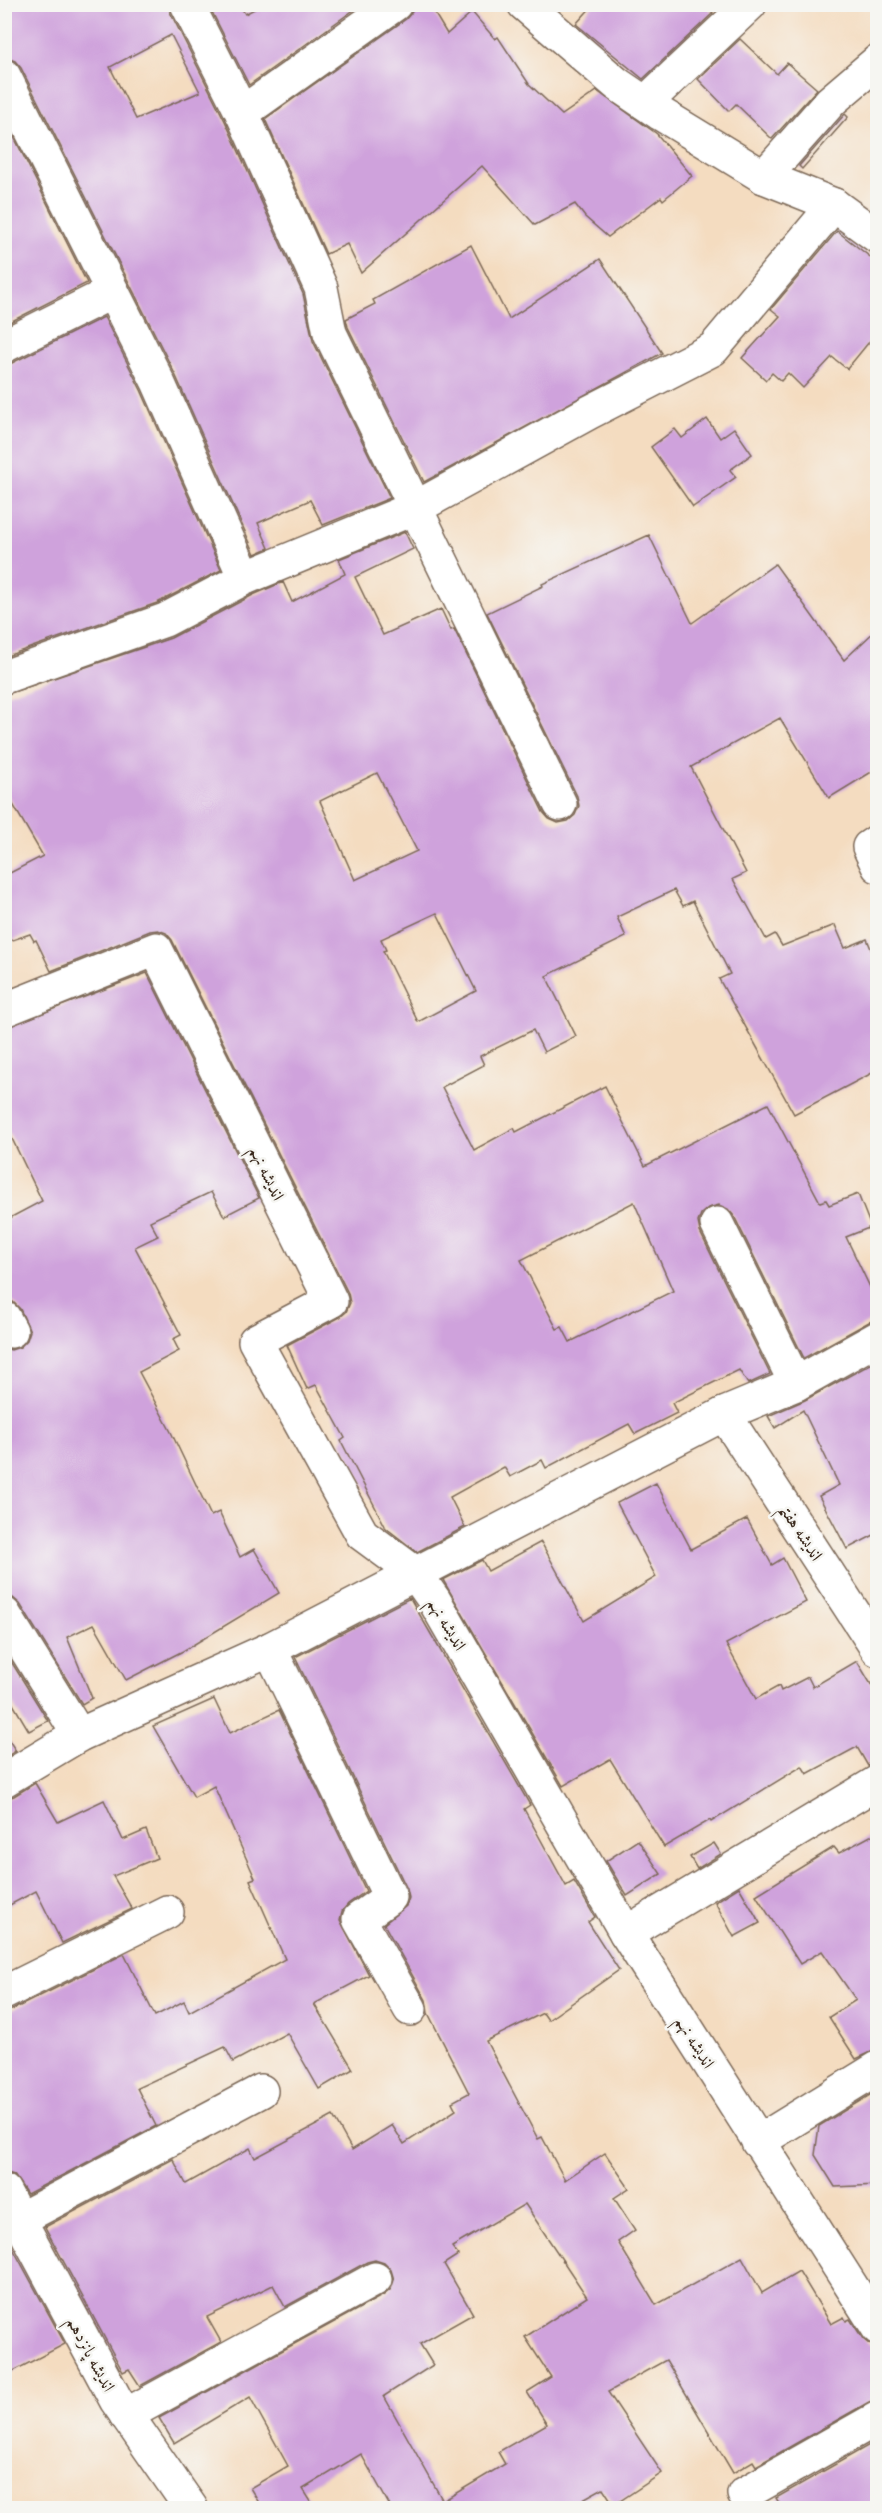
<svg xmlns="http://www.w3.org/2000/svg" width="882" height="2513" viewBox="0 0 882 2513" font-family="'Sorts Mill Goudy',Amiri,serif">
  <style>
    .building { fill: #cfa2dc; fill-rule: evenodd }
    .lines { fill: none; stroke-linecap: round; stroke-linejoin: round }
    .minor-casing { stroke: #7c6857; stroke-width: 36 }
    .minor { stroke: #fff; stroke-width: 33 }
    .labels { text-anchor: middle; stroke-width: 5; stroke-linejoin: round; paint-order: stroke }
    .street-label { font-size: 18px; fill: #3b2a1e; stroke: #f6f6f2 }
  </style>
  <rect width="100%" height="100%" fill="#f6f6f2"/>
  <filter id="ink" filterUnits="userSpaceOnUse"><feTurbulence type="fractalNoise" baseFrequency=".0167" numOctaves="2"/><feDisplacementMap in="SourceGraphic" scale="12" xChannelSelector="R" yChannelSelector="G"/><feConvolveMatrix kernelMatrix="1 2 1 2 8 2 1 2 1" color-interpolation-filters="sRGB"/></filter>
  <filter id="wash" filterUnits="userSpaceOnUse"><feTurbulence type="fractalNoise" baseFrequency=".008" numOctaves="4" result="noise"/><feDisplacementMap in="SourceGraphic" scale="24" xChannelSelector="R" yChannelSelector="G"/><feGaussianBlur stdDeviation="1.35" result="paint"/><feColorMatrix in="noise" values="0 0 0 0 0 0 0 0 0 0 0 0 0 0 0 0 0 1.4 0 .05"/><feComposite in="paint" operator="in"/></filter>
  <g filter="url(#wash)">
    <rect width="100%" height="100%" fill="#f4dcc0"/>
    <g id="blocks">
      <g class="building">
        <path d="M4,4H169L170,12L225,121L303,294L313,341L390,498L323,525L310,500L258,523L269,548L255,554L175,374L21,68L15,61L4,57ZM171,35L200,92L136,119L110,67Z"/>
        <path d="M208,4H239L245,14L264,4H362L249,85Z"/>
        <path d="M413,4H429L447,34L472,12L495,39L498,37L529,84L562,115L597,91L657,134L692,176L663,200L661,197L608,237L585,217L575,204L535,225L482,166L361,273L347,244L326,254L265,119L406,19L412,12Z"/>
        <path d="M594,4H705L713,13L643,79L576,24Z"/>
        <path d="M740,39L777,74L787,63L817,89L772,139L736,104L729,111L698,79Z"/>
        <path d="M845,114L848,117L802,169L799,166Z"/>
        <path d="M10,129L87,283L4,325V132Z"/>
        <path d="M837,231L878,263V331L847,369L832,357L803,388L788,373L781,381L772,373L766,380L742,358L780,316L771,309Z"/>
        <path d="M471,245L509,319L600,259L662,353L424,482L348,327L346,319L375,304L373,300Z"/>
        <path d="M104,317L141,390L221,570L157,603L4,657V364L12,363Z"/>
        <path d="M707,419L720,438L734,428L752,454L730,470L736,477L693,507L651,447L675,429L682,438Z"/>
        <path d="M405,532L413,549L355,577L383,635L441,609L451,630L454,629L543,812L549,819L558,823L568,821L575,815L579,806L577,796L487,613L543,586L542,584L649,535L692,623L775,564L844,660L878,628V768L829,798L780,718L691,767L746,873L733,879L766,939L775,934L782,946L835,925L845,948L867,939L878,966V1070L794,1114L719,979L730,974L693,901L683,906L674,890L617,917L626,937L546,976L576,1036L544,1052L533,1030L480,1056L484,1065L442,1087L474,1150L514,1128L516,1132L605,1086L645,1166L768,1104L820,1202L826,1200L829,1205L858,1194L871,1227L846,1237L878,1304V1319L869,1322L804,1358L734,1216L728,1209L719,1205L708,1208L701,1214L698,1222L700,1232L770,1374L748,1384L739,1370L672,1403L677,1413L635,1434L629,1424L546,1468L542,1460L510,1477L504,1467L450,1497L465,1527L417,1552L386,1528L341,1441L345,1438L316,1385L307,1389L287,1345L340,1317L346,1312L350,1303L348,1293L172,940L166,933L158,930L150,931L51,971L36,940L34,941L30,934L4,943V876L43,856L4,789V695L171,638L253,595L283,582L292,602L345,574L339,559ZM377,773L417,851L355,880L320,801ZM437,913L476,991L418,1022L383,951L386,950L381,939ZM634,1202L673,1291L570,1342L562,1327L557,1329L521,1260Z"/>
        <path d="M147,973L259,1198L224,1216L211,1192L150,1221L158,1236L135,1247L181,1335L173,1339L179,1351L139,1372L171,1432L211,1516L219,1512L240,1557L254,1549L279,1593L183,1651L126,1680L94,1624L67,1637L92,1698L82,1704L20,1604L13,1598L4,1595V1348L11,1350L20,1347L27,1340L30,1331L20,1309L13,1302L4,1299V1221L42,1201L4,1122V1028Z"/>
        <path d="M878,1360V1533L847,1549L819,1496L839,1485L803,1410L775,1428L768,1416L805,1400Z"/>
        <path d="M656,1483L691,1549L747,1519L772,1565L783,1558L806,1602L726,1644L756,1699L779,1686L781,1691L808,1677L813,1687L857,1661L878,1696V1763L868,1766L857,1747L807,1774L802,1766L711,1822L710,1820L664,1847L610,1759L563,1786L443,1580L482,1560L488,1571L541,1542L584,1621L656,1577L617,1503Z"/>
        <path d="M410,1598L530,1805L524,1809L566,1886L574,1881L595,1917L588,1922L619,1970L548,2020L543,2013L486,2041L538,2139L542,2137L565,2180L605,2153L629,2188L614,2198L635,2230L618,2242L656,2305L742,2257L762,2293L799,2271L831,2324L844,2317L846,2321L850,2319L863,2339L869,2344L878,2347V2399L869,2402L756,2466L753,2461L733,2473L666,2360L608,2392L662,2473L614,2505L603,2488L567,2508H391L361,2454L303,2489L315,2508H262L250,2488L288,2466L250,2397L174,2443L159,2418L384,2295L391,2289L394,2280L391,2270L384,2263L375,2260L367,2262L285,2307L273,2285L207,2317L221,2342L140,2386L129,2369L123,2372L45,2227L173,2159L186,2184L250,2148L255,2158L333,2116L352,2150L392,2125L404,2144L456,2110L452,2102L469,2093L428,2013L426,2000L384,1924L406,1906L409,1898L407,1889L295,1657ZM525,2204L587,2297L525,2337L551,2377L527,2392L547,2424L498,2452L505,2464L443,2501L384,2396L433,2365L420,2344L473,2314L444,2264L458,2255L452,2247Z"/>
        <path d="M4,1650L48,1721L29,1731L4,1689Z"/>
        <path d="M214,1699L230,1733L279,1710L366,1891L348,1904L342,1911L340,1920L369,1975L314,2004L353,2069L319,2089L287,2033L233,2062L225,2047L137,2088L156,2126L27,2194L14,2175L4,2172V2011L12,2010L124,1954L155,2016L184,2001L189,2012L285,1959L250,1880L255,1878L214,1786L194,1797L153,1726Z"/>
        <path d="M4,1733L16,1751L4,1758Z"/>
        <path d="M35,1783L58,1822L104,1800L123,1840L146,1830L157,1858L113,1876L132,1909L62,1943L36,1891L4,1908V1799L14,1796Z"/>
        <path d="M878,1832V2049L856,2059L829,2017L856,2000L822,1951L800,1964L756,1895L834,1847L839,1853Z"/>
        <path d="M638,1840L661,1874L627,1896L606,1861Z"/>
        <path d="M714,1843L721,1854L697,1869L690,1857Z"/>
        <path d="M739,1887L760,1923L734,1937L715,1902Z"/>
        <path d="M878,2090V2185L835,2187L815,2155L819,2126Z"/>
        <path d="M4,2232L65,2344L4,2376Z"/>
        <path d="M878,2440V2508H782L776,2498Z"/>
      </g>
    </g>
  </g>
  <g filter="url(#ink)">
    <use href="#blocks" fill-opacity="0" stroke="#7c6857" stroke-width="1.5"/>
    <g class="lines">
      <g class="minor-casing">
        <g id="minor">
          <path d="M187,4L242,113L321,288L330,333L560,804"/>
          <path d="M524,4L617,84L661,114L764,177L834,205L878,237"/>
          <path d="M4,76L158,382L245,578"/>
          <path d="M645,103L750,4"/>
          <path d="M242,113L395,4"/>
          <path d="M764,177L831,101L878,61"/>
          <path d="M4,346L112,292"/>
          <path d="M4,677L165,620L245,578L417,507L590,412L713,349L834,205"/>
          <path d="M878,841L869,847L878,866"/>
          <path d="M4,1010L156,949L331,1301L255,1341L362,1534L415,1573L434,1600L626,1933L878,2328"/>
          <path d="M717,1224L796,1384"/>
          <path d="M4,1318L11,1331"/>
          <path d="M724,1414L878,1650"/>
          <path d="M4,1614L79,1735"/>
          <path d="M270,1649L390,1897L359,1919L410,2009"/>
          <path d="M4,1780L79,1735L270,1649L724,1414L796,1384L878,1338"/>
          <path d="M626,1933L878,1782"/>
          <path d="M4,1993L167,1912"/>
          <path d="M758,2142L878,2068"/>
          <path d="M4,2191L116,2400L191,2508"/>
          <path d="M20,2219L261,2091"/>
          <path d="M126,2415L375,2279"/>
          <path d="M744,2494L878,2418"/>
        </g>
      </g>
      <use href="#minor" class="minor"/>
    </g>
  </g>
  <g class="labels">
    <g class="street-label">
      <text transform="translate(267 1173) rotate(64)" y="6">اندیشه نهم</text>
      <text transform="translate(801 1532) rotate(57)" y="6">اندیشه هفتم</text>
      <text transform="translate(447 1624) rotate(59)" y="6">اندیشه نهم</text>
      <text transform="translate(695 2042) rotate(58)" y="6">اندیشه نهم</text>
      <text transform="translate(91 2354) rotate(62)" y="6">اندیشه پانزدهم</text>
    </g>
  </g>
  <rect width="882" height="2513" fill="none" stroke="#f6f6f2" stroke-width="24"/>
</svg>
